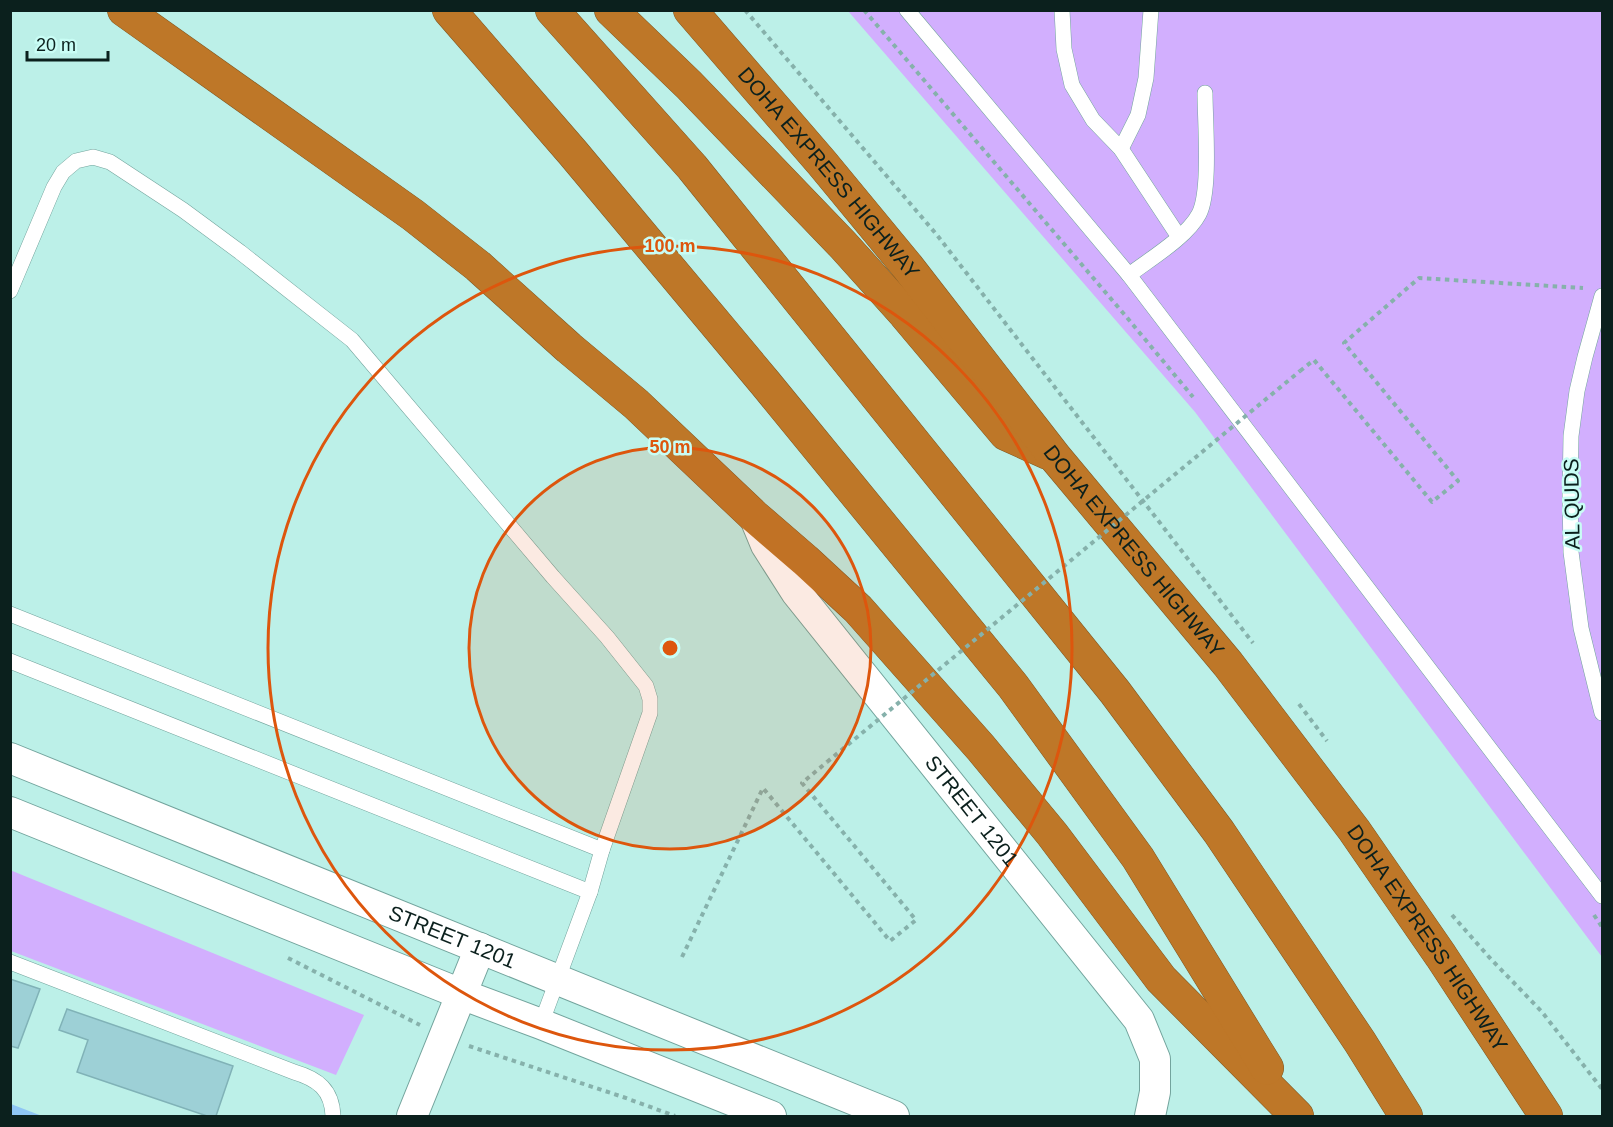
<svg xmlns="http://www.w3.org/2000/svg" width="1613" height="1127" viewBox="0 0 1613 1127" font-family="Helvetica,sans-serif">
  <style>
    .green { fill: #d2affe }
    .water { fill: #8fc6f4 }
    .building { fill: #9dd0d6; stroke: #80b2b7; stroke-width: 1.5 }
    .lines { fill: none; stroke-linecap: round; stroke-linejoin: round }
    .service-casing { stroke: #73a49d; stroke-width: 16 }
    .minor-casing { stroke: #73a49d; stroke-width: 32 }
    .motorway-casing { stroke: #7f5924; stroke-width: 34 }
    .path { stroke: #86b1ab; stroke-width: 4; stroke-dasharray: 4.5 4.5; stroke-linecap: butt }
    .service { stroke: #fff; stroke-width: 15 }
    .minor { stroke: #fff; stroke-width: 30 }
    .motorway { stroke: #be7728; stroke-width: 33 }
    .path-bridge { stroke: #86b1ab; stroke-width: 4; stroke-dasharray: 4.5 4.5; stroke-linecap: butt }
    .ring { fill: none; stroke: #dd560d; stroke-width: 3 }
    .labels { text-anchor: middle; stroke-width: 5; stroke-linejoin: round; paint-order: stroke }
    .street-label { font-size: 21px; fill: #0b201d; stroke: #c9fdf5 }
    .centre { fill: #dd560d; stroke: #c9fdf5; stroke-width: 3 }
    .ring-label { font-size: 18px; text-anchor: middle; font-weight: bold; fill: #dd560d; stroke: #c9fdf5; stroke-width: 5; stroke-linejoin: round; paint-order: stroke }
  </style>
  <rect width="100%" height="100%" fill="#bcf0e8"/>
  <g class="green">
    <path d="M848,11H1602V957L1195,412Z"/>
    <path d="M10,870L364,1015L336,1075L11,951Z"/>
  </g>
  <path class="water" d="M11,1104L42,1116H11Z"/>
  <g class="building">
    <path d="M10,979L40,989L18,1048L10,1046Z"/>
    <path d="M67,1009L233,1066L216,1116H207L77,1072L88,1040L59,1030Z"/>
  </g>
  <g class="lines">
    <g class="service-casing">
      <g id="service">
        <path d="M907,10L1129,275L1602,896"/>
        <path d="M1062,10L1064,49L1072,85L1093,120L1121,149L1179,237"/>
        <path d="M1121,149L1138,115L1146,78L1151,10"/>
        <path d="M1129,275C1150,259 1187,237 1199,214C1211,191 1205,121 1205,93"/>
        <path d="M10,291L54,187L63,172L76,161L93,157L110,162L183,210L240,252L352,340L553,577L607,637L646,686L650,699V713L602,850L590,892L541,1024"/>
        <path d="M1602,296L1585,357L1577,391L1571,436L1570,495L1571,552L1581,628L1602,713"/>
        <path d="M10,614L602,850"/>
        <path d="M10,661L590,892"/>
        <path d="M10,962L294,1072C318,1079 332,1090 333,1116"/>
      </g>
    </g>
    <g class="minor-casing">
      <g id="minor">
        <path id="s1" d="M754,516L766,545L796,592L1139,1020L1155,1059V1092L1150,1116"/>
        <path id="s2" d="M10,758L894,1116"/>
        <path d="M10,812L461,994L541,1024L771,1116"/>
        <path d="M412,1116L480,948"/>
      </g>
    </g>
    <g class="motorway-casing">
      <g id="motorway">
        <path d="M124,10L413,215L478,266L569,348L636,404L754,516L805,560L858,609L981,748L1052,834L1161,979L1297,1116"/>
        <path d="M449,10L573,153L766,384L1013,686L1138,858L1267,1068"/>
        <path d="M552,10L692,167L1115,692L1219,832L1360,1042L1406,1116"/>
        <path d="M611,10L689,85L843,245L905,314L1006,434L1048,453"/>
        <path id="s3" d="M690,10L822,163L907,266L1055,457L1228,664L1354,830L1441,956L1546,1116"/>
      </g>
    </g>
    <g class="path">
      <path d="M745,10L937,235L1253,643"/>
      <path d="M864,10L1124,314L1193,397"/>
      <path d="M1300,371L1314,360L1432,502L1458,481L1344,343L1419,278L1583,288"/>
      <path d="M1299,704L1327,741"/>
      <path d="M1452,915L1489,957L1542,1012L1602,1089"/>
      <path d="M1594,915L1602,927"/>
      <path d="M682,957L763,788L890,941L916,920L802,783L827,762"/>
      <path d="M288,958L420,1025"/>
      <path d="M469,1046L623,1097L675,1116"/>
    </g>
    <use href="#service" class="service"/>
    <use href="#minor" class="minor"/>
    <use href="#motorway" class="motorway"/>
    <path class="path-bridge" d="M827,762L1300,371"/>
  </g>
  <circle cx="670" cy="648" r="201" fill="#dd560d" fill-opacity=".12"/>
  <g class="ring">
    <circle cx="670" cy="648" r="201"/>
    <circle cx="670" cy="648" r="402"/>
  </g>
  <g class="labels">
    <g class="street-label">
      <text dy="7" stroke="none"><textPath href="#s3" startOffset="214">DOHA EXPRESS HIGHWAY</textPath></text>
      <text transform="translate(1572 504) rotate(-91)" y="7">AL QUDS</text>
      <text dy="7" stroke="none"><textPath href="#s3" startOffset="700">DOHA EXPRESS HIGHWAY</textPath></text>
      <text dy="7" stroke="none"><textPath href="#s1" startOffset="368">STREET 1201</textPath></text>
      <text dy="7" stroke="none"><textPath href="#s2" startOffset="477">STREET 1201</textPath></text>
      <text dy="7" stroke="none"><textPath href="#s3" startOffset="1186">DOHA EXPRESS HIGHWAY</textPath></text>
    </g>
  </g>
  <circle cx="670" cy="648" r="9" class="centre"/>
  <g class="ring-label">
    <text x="670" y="252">100 m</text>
    <text x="670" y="453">50 m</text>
  </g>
  <rect width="1613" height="1127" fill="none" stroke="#0b201d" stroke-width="24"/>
  <path d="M27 51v9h81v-9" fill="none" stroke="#0b201d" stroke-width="3"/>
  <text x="36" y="51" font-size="18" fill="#0b201d" stroke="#c9fdf5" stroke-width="4.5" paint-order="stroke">20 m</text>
</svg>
